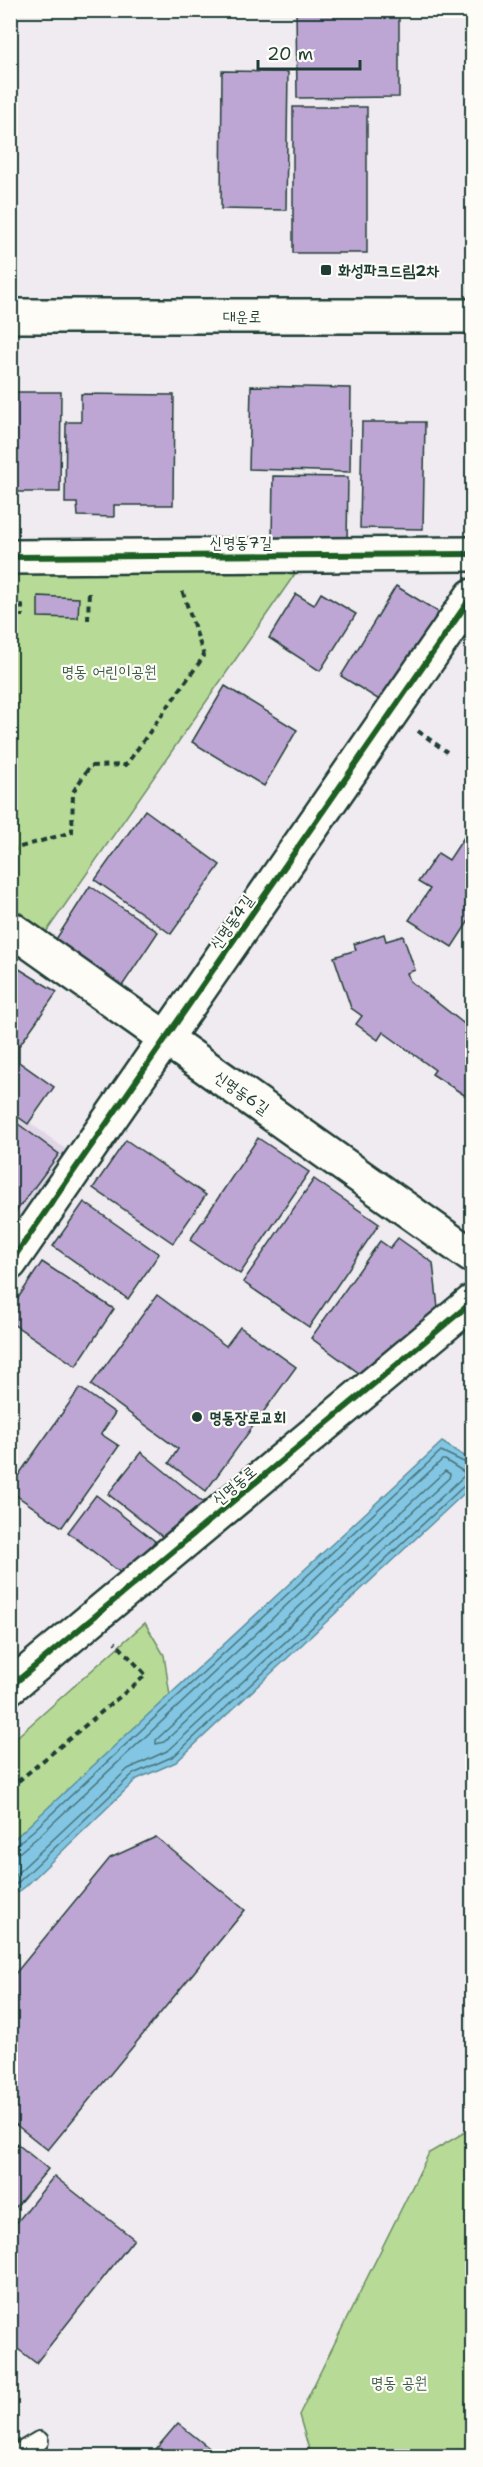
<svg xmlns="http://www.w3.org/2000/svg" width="483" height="2467" viewBox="0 0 483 2467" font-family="'Shantell Sans','Poor Story',sans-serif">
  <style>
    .built { fill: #e1d6e8 }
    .green { fill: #b7db96; stroke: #6b8c65; stroke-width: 1.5 }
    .water { fill: #83c6e3; stroke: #5b8f9d; stroke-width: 1.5 }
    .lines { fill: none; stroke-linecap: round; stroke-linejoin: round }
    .shore { stroke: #47747a; stroke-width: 1.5 }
    .building { fill: #bea6d4; stroke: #1f3d34; stroke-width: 1.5 }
    .lane-casing { stroke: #1f3d34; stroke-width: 22 }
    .street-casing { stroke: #1f3d34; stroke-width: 38 }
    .secondary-casing { stroke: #1f3d34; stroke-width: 38 }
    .path { stroke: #1f3d34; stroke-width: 4; stroke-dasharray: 6 4.5; stroke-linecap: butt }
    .lane { stroke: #fdfcf7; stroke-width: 18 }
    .street { stroke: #fdfcf7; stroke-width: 33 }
    .secondary { stroke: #fdfcf7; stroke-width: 33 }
    .cycleway-casing { stroke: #fdfcf7; stroke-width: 10 }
    .cycleway { stroke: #1b5e20; stroke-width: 6 }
    .poi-dot { fill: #1f3d34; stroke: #fdfcf7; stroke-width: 2 }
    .labels { text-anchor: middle; stroke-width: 4.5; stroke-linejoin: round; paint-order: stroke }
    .poi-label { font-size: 16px; font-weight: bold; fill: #1f3d34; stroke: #fdfcf7; text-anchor: start }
    .street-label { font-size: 16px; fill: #1f3d34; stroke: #fdfcf7 }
    .park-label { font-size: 16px; fill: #3d5d48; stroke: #fdfcf7 }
  </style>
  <rect width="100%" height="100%" fill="#f0ebf0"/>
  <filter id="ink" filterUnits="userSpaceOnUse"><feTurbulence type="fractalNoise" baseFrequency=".0167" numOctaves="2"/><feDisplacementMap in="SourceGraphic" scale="12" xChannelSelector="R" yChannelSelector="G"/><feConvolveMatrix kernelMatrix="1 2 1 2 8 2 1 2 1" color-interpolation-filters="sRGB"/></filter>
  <g filter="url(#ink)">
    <path class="built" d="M11,1109L67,1150L11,1230Z"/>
    <g class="green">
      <path d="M299,568L40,941L11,920V574Z"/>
      <path d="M145,1623L164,1655L170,1696L11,1842L10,1743Z"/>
      <path d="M472,2128V2456H311L299,2415L429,2153Z"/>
    </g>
    <path class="water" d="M442,1442L472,1461V1486L176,1762L137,1779L25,1887L11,1897V1842Z"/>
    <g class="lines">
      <g class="shore">
        <path d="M445,1471L450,1474L449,1478L164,1742L156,1744V1740Z"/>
        <path d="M10,1846L16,1845L34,1830L441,1451L472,1466"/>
        <path d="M10,1854L20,1852L39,1836L442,1460H445L464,1472V1476L169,1750L128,1769L10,1880"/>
        <path d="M10,1890L133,1774L174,1756L466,1484L472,1483"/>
      </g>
    </g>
    <g class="building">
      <path d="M296,10H399V97L297,98Z"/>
      <path d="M222,71L288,72L286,210L221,209Z"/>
      <rect x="293" y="107" width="74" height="146"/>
      <path d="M10,159H13L12,265H10Z"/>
      <path d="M251,386L351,388L350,472L249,469Z"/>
      <path d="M10,392H61L60,492H10Z"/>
      <path d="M81,394L174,395L173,505H114V517L78,516L77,503H65L66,422H81Z"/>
      <path d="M362,422H425L423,529L360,528Z"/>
      <path d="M273,476L348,477L347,541L272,540Z"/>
      <path d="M396,586L440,613L384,703L341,676Z"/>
      <path d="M321,593L356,614L320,671L269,638L296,594L314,605Z"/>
      <path d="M38,596L79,598L78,618L38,617Z"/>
      <path d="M225,686L297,730L264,786L192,742Z"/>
      <path d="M145,810L220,865L171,934L95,880Z"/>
      <path d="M472,825V916L452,947L409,920L430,889L418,882L438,853L449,860Z"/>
      <path d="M90,886L158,932L118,992L51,947Z"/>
      <path d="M384,934L386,941L403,936L415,970L407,973L410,981L472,1030V1100L432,1074L435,1070L383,1032L378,1040L356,1024L362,1016L351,1008L334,957L356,950L354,944Z"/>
      <path d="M16,967L57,992L19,1046V1062L54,1087L28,1124L10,1111V975Z"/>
      <path d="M10,1118L59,1154L10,1220Z"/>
      <path d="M258,1138L309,1172L240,1274L190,1240Z"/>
      <path d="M126,1140L206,1195L173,1243L93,1188Z"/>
      <path d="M314,1179L379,1224L309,1327L243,1282Z"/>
      <path d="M84,1202L159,1254L128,1299L53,1246Z"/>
      <path d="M398,1238L433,1263L438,1308L359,1373L311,1338L380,1241L390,1248Z"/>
      <path d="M42,1262L114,1309L76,1366L10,1322V1310Z"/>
      <path d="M157,1295L226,1346L240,1327L296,1367L206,1491L169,1463L178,1449L91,1385Z"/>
      <path d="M80,1388L115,1413L101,1434L119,1446L62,1527L10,1491V1487Z"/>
      <path d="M141,1452L205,1504L173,1545L108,1494Z"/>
      <path d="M96,1495L155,1541L126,1577L68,1532Z"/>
      <path d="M156,1837L245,1910L48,2150L10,2120V1980L110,1858Z"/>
      <path d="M10,2138L48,2169L10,2214Z"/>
      <path d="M54,2176L134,2239L36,2363L10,2343V2231Z"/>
      <path d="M178,2423L219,2456H150Z"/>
    </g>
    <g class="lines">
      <g class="lane-casing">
        <path id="lane" d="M14,2456L39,2441"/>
      </g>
      <g class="street-casing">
        <g id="street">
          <path d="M10,557L472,554"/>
          <path d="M10,928L472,1256"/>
          <path d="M10,1263L472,596"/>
          <path d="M10,1687L472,1302"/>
        </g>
      </g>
      <g class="secondary-casing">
        <path id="secondary" d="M10,316H472"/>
      </g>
      <g class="path">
        <path d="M10,604L22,605V617"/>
        <path d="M88,620L89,590"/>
        <path d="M418,731L447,752"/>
        <path d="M10,850L72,832L73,792L90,766L126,765L204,656L182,590"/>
        <path d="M10,1788L146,1675L115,1642"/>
      </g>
      <use href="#lane" class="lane"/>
      <use href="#street" class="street"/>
      <use href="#secondary" class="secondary"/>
      <g class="cycleway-casing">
        <g id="cycleway">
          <path d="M10,557L472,554"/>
          <path d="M10,1263L472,596"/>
          <path d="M10,1687L472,1302"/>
        </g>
      </g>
      <use href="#cycleway" class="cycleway"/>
    </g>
  </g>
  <g class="poi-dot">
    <rect x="320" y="264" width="12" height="12" rx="3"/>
    <circle cx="197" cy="1417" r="6"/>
  </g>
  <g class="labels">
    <g class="poi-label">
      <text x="338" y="276">화성파크드림2차</text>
      <text x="209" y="1423">명동장로교회</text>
    </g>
    <g class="street-label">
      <text x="242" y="322">대운로</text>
      <text x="241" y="548">신명동7길</text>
      <text transform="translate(231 922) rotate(-55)" y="6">신명동4길</text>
      <text transform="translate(242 1092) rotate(35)" y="6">신명동6길</text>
      <text transform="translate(234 1485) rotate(-40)" y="6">신명동로</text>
    </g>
    <g class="park-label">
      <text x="109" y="677">명동 어린이공원</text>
      <text x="399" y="2388">명동 공원</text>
    </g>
  </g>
  <rect width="483" height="2467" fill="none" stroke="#fdfcf7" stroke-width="36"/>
  <rect x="18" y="18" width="447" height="2431" fill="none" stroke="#1f3d34" stroke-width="2" filter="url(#ink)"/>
  <path d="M258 60v9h102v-9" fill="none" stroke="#1f3d34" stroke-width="3"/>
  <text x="267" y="60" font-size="18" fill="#1f3d34" stroke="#fdfcf7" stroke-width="4.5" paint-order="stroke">20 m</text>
</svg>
